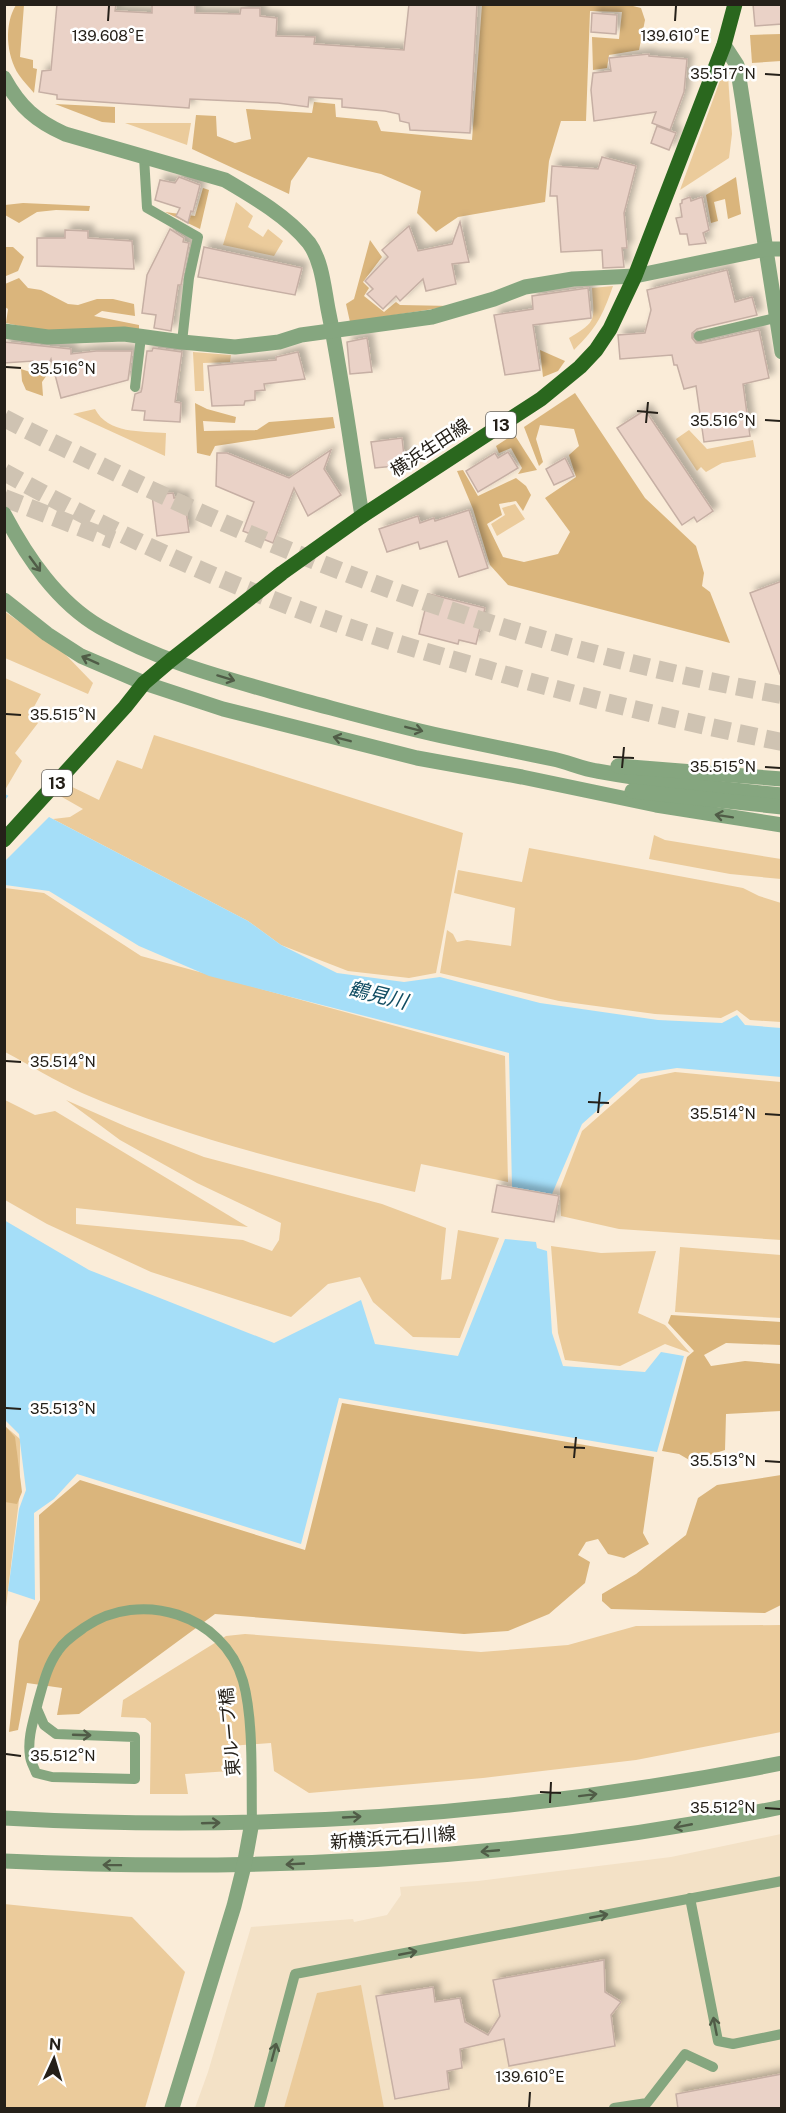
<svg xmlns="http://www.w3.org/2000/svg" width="786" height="2113" viewBox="0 0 786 2113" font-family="'Public Sans','Noto Sans JP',sans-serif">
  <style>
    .built { fill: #f3e1c6 }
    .green { fill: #ebcb9b }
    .forest { fill: #dab57c }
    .water { fill: #a5def8 }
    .pier { fill: #faecd8 }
    .building { fill: #ead2c7; stroke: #c6afa4; stroke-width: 1.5; filter: url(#shadow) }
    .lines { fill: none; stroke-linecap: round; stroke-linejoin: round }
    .motorway-tunnel { stroke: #cfc3b2; stroke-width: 18; stroke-dasharray: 18 9; stroke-linecap: butt }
    .service { stroke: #85a67f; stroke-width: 10 }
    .minor { stroke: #85a67f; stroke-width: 15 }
    .tertiary { stroke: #85a67f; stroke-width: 15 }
    .primary { stroke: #2a671e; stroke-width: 15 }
    .oneway { stroke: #505c47 }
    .ticks { fill: none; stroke: #252019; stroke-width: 2 }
    .labels { text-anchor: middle; stroke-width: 5; stroke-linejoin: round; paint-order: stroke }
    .shield { fill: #fff; stroke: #66635e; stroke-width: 1.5 }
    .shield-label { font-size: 16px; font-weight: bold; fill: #252019 }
    .street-label { font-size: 18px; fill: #252019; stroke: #fff }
    .water-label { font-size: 20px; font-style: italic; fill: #104c62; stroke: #fff }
    .ticks-label { font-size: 15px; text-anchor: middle; fill: #252019; stroke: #fff; stroke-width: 5; stroke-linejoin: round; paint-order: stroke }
  </style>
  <defs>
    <filter id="shadow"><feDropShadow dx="5.5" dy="-5.5" stdDeviation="3" flood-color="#0004"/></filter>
  </defs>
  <rect width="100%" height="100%" fill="#faecd8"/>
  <path class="built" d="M781,1834V2108H195L208,2072L251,1927L353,1919L354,1922L387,1915L401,1895L400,1887L478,1881L671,1857Z"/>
  <g class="green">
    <path d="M722,75L728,76L732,134L729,158L680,190Z"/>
    <path d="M125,123H191L187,145Z"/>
    <path d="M236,202L253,216L248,227L263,237L268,229L283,241L274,256L223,245Z"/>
    <path d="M613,286C602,317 597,327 574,350L569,338C598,321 594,320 592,288Z"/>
    <path d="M193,352L231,355L230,362L203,363L204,391H195Z"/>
    <path d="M95,409C108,434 141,431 166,433L165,456L73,414Z"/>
    <path d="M689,430L707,449L753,440L756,457L722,463L706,472L701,467L697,471L676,439Z"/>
    <path d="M515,504L525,519L497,536L491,524L505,515L502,508Z"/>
    <path d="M4,611L64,653L93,683L88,694L5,658Z"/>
    <path d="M5,678L41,694L29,716L38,723L15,753L22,761L5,790Z"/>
    <path d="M154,735L463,833L436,973L409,978L348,971L281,945L248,921L53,819L70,817L83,809L55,793L62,782L99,800L117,760L142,769Z"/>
    <path d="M654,835L665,840L781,859V879L730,874L649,859Z"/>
    <path d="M529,848L743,888L759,896L781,903V1022L750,1020L737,1010L721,1018L655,1014L559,1001L440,973L447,930L453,934L457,942L467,940L511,946L515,908L454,893L458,870L522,882Z"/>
    <path d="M5,888L44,893L141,956L505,1056L508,1182L421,1164L415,1192C302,1166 189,1139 82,1093C55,1081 30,1065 5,1052Z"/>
    <path d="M675,1072L781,1082V1240L619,1229L561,1216L560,1189L582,1131L641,1079Z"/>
    <path d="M5,1100L35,1115L55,1111L248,1227L76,1208V1224L243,1240L272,1251L279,1240L281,1223L197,1183L120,1140L66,1100L127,1127L204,1157L382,1204L446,1228L441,1280L451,1279L458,1230L499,1238L460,1338L413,1337L373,1302L360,1277L328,1284L291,1317L151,1272L47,1224L5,1200Z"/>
    <path d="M551,1246L601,1253L656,1251L638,1313L665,1325L690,1353L665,1344L620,1366L565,1360L558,1333Z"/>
    <path d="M680,1247L781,1255V1318L675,1312Z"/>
    <path d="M5,1426L20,1439V1492L5,1615Z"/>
    <path d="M781,1625V1732L636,1760L483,1778L309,1793L274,1771L271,1743L230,1746V1771L185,1774L188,1794H150L151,1723L145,1718L121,1717L123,1700L226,1636L245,1634L481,1652L568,1645L636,1626Z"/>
    <path d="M4,1904L132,1917L185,1972L145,2108H5Z"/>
    <path d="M361,1985L384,2108H284L317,1993Z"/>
  </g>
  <g class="forest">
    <path d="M16,5H24L20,57L33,60V68L37,69L34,93C29,87 23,81 19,75C6,55 4,24 16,5Z"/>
    <path d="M482,5H629L641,8L645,20L639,50L609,55L607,68L593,70L592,37L619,39L622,12L590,11L586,121H561L549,161L545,202L458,217L436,232L417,213L421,191L381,174L308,157L291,181L289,194L192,149L196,115L216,116L217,136L235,143L251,139L246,109L312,113L314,102L335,104L336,117L377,121L381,131L472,140Z"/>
    <path d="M781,34V61L752,63L750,35Z"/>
    <path d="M55,104L115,107V123L102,122Z"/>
    <path d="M736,177L741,214L728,219L725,199L714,202L718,221L711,223L706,195Z"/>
    <path d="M203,188L209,190L200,229L165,212L195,216Z"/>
    <path d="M23,203L90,206L89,211L56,210L37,212L19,223L5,215V205Z"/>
    <path d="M370,240L382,257L363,282L369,288L364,296L384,312L396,302L400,305L452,306L350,322L346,304L354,299Z"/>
    <path d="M4,247H13L24,257L18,271L6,276Z"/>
    <path d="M19,278L28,288L41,290L68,304L78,305L97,299H113L134,304L135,316L102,311L94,316L139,325V331H43L6,323L8,309L5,307V284Z"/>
    <path d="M540,350L565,361L558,371L543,377Z"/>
    <path d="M21,369L30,372H49L42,382L43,396L26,390L22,381Z"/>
    <path d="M575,393L645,498L696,546L704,573L702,586L710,592L730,643L508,585L490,565L473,509L457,471L463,470L478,496L516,478L526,486L531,495L523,511L516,501L499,504L502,515L487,524L503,557L524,562L558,554L570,532L545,498L576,477L569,455L579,446L574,429L540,425L536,439L543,462L539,466L524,427Z"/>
    <path d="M195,403L207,409L236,417L235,423L203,421L204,431L257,430L269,422L333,417L335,428L215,446L210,456L197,453Z"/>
    <path d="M514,434L537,470L518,474L522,468L511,448L499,453L496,446Z"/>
    <path d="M671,1315L781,1322V1345L726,1343L704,1355L711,1366L745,1361L781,1364V1411L726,1414L725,1450L691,1461L679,1454L662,1451L687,1357L694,1351L668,1323Z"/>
    <path d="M342,1403L654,1457L643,1533L649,1544L624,1558L608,1554L598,1539L586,1542L578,1555L590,1562L585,1583L549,1614L508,1631L464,1634L215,1614L79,1714L57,1715L62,1688L27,1683L18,1730L9,1732L19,1641L40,1600L39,1515L80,1480L305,1550Z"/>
    <path d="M5,1426L15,1437L22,1492L17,1504L5,1502Z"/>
    <path d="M781,1475V1605L765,1613L611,1609L602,1601V1594L636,1574L686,1535L698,1498L717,1485Z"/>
  </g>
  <g class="water">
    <path d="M5,794L248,921L281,945L337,973L404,982L440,977L540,1003L658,1020L722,1023L737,1015L745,1025L781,1028V1077L677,1068L638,1074L582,1124L552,1194L512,1187L509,1053L209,976L139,946L49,891L5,885Z"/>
    <path d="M4,1220L89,1270L274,1343L361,1300L375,1344L458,1356L505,1239L536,1242L537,1248L547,1251L552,1333L563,1366L645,1372L661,1352L684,1356L657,1452L339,1398L301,1544L77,1474L54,1499L34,1513L35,1600L8,1591L19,1509L26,1490L19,1434L5,1420Z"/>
  </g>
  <path class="pier" d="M10,794L51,815L5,861V800Z"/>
  <g class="building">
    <path d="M57,4H116L115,11L152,13V4L195,5V13L240,14L241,8H260V16L277,18L276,36L315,37L314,44L404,50L409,4H477L470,133L410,130L409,123L400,121L399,114L385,111L342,107V99L309,97L308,107L278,103L190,99L189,108L57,99V95L39,92L42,71L51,70Z"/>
    <path d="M753,4H782V24L755,26Z"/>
    <path d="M592,13L617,15L616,34L591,32Z"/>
    <path d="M649,54V56L687,59L684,92L670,130L652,123L656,112L594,121L591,90L593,73L611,71L609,58Z"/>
    <path d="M657,126L676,133L669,150L651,143Z"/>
    <path d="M602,157L636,166L624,213L627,248H622L624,267L603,268L602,250L561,252L557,196H550L552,166L598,169Z"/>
    <path d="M179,177L200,185L193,212L191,211L188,223L176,216L180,208L155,200L160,180L175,183Z"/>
    <path d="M690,197L691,201L702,197L709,230L703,233L706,243L689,245L687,234H680L676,218L682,217L680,204L682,203V200Z"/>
    <path d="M460,222L469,262L452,264L456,284L426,291L423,279L400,301L396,296L383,309L367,294L373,289L365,281L388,257L382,250L409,226L418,251L452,244Z"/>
    <path d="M170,229L184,238L183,242L189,243L181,285H178L171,331L154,328L156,315L142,313L147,275Z"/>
    <path d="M65,230L88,231V238L132,241L134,269L37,266V238H65Z"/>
    <path d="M204,247L302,268L295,295L198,277Z"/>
    <path d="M727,270L735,302L752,297L757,315L697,329L692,333V338L696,343H701L759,330L769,378L743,384L750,436L704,442L696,386L684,389L677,365H674L672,355L620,359L618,335L645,333L651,310L647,290Z"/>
    <path d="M588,288L591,318L533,325L540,370L505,375L494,315L533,309L532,296Z"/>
    <path d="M367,338L372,372L350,374L347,342Z"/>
    <path d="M4,342L71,349V354L96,351H132L128,380L61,398L51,359L47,368L32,369L33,361L4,363Z"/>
    <path d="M153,348L182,352L175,402L181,403L180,422L144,420L145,411L132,410L135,394L141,392L142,388L147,351H152Z"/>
    <path d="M298,352L305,379L264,384L265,390L255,391V400L245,401L244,405L212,406L208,366L276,360V357Z"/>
    <path d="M645,410L713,511L697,522L694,517L682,525L617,428Z"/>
    <path d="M402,438L405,465L375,468L371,442Z"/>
    <path d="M331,450L324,469L341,495L308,516L294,488L273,543L243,531L254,502L216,486L217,453H227L289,478Z"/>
    <path d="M508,452L518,468L478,492L466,471L495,453L498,458Z"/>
    <path d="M565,458L574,476L554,485L546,469Z"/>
    <path d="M173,493L174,498L184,496L189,532L157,536L152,495Z"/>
    <path d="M469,510L488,568L459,577L447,541L420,549L418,542L387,552L379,529L418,516L420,523L434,518L435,521Z"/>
    <path d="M782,581V673L780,674L750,593Z"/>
    <path d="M429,594L485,608L476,644L459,640L458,644L419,634Z"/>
    <path d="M497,1185L559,1196L554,1222L492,1212Z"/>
    <path d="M604,1960L605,1992L621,2002L611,2015L615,2046L509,2066L504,2039L460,2049L462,2068L447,2071L449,2089L395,2099L376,1996L433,1987L435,2002L460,1998L465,2022L488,2035L500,2016L493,1980Z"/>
    <path d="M782,2074V2109H678L676,2094Z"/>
  </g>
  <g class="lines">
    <g class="motorway-tunnel">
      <path d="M4,418C40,437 77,454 114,472C325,575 549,654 782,695"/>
      <path d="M4,472C97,524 193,570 292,607C355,631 421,651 486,669C584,698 682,722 782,742"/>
      <path d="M4,498L113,540"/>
    </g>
    <g class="service">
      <path d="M144,157L147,208L198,237L189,278L182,342"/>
      <path d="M699,336L775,318"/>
      <path d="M135,387L141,337"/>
      <path d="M37,1709L44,1725L56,1734L135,1737V1779L52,1777L36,1773C34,1767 30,1761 30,1756C27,1738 34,1719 38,1702C43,1685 47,1666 58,1651C64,1641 75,1634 85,1627C140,1589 224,1614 243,1681C254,1720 251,1780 252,1822"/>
      <path d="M690,1898L718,2041L733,2044L782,2034"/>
      <path d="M259,2108L295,1974L782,1881"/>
      <path d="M614,2108L647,2103L685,2054L713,2067"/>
    </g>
    <g class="minor">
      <path d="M724,45L737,65L782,352"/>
      <path d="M4,78C20,107 36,121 65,134L225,180C254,197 288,217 309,243C322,261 324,288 328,309C342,377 351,447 362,516"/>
      <path d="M4,331L48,337L124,334L182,342L235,347L279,342L301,335L432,317L494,299L525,287L573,279L635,276L766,249H782"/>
    </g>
    <g class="tertiary">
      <path d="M4,514C27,557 57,602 100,627C163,664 236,681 305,701C350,713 396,726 442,736C479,744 516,751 553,759C568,762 582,769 597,771C658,782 719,789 782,795"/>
      <path d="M4,600L47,634L81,656L144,683L223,709L417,758L522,777L656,805L782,825"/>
      <path d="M618,766L782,779"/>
      <path d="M632,791L782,807"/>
      <path d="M4,1818C264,1833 527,1814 782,1763"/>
      <path d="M4,1861C265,1873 526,1860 782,1807"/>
      <path d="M172,2108L234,1906L244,1866L252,1822"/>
    </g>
    <path class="primary" d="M4,840L125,707L144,683L171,660L282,573L362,516L541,399L580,367L596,350L610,329L635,276L724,45L735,4"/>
  </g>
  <defs><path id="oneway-shaft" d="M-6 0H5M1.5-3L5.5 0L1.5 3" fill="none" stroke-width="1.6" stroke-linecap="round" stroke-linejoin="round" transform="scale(1.5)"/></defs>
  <g class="oneway">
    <use href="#oneway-shaft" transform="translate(35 564) rotate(54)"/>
    <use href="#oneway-shaft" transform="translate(90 660) rotate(-156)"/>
    <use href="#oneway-shaft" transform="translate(226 678) rotate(17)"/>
    <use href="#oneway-shaft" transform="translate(414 729) rotate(14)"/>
    <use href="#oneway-shaft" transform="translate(342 739) rotate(-166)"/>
    <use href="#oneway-shaft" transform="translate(724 816) rotate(-171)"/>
    <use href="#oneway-shaft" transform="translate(82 1735) rotate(2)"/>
    <use href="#oneway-shaft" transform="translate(588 1795) rotate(-7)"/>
    <use href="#oneway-shaft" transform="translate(352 1817) rotate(-3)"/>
    <use href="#oneway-shaft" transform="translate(211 1823) rotate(-2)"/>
    <use href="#oneway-shaft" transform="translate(683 1826) rotate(169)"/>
    <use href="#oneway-shaft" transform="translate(490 1851) rotate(175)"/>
    <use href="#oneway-shaft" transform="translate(295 1864) rotate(177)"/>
    <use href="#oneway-shaft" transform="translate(112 1865) rotate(-179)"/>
    <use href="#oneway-shaft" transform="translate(599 1916) rotate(-11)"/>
    <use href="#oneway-shaft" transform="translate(408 1953) rotate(-11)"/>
    <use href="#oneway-shaft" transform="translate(715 2026) rotate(-101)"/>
    <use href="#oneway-shaft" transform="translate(274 2052) rotate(-75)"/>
  </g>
  <path class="ticks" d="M108,21L109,6M675,21L676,6M765,74L780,75M6,367L21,368M637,411L658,413M765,420L780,421M646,423L648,402M6,714L21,715M613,757L634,758M765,767L780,768M622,768L624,747M6,1061L21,1062M588,1102L609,1103M598,1113L600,1092M765,1114L780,1115M6,1408L21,1409M564,1447L585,1448M574,1458L576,1437M765,1461L780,1462M6,1754L21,1756M540,1792L561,1793M550,1803L551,1782M765,1808L780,1809M529,2107L530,2092"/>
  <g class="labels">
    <g class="shield">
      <rect x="486" y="412" width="30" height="26" rx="4.5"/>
      <rect x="42" y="770" width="30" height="26" rx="4.5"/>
    </g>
    <g class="shield-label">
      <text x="501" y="431">13</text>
      <text x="57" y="789">13</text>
    </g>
    <g class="street-label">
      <text transform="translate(430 448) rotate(-33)" y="6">横浜生田線</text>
      <text transform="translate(230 1732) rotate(-95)" y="6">東ループ橋</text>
      <text transform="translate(393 1838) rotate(-4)" y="6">新横浜元石川線</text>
    </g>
    <g class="water-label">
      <text transform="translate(378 995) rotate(14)" y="7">鶴見川</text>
    </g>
  </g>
  <g class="ticks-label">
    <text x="108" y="41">139.608°E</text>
    <text x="675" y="41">139.610°E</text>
    <text x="723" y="79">35.517°N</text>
    <text x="63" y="374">35.516°N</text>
    <text x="723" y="426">35.516°N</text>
    <text x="63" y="720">35.515°N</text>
    <text x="723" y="772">35.515°N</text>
    <text x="63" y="1067">35.514°N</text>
    <text x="723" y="1119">35.514°N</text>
    <text x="63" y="1414">35.513°N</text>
    <text x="723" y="1466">35.513°N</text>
    <text x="63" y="1761">35.512°N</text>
    <text x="723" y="1813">35.512°N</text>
    <text x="530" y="2082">139.610°E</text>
  </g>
  <rect width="786" height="2113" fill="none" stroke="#252019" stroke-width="12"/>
  <g transform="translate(54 2059) rotate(4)" stroke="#ffffff" stroke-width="4.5" paint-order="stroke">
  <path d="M0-4.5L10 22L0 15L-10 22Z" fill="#252019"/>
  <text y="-9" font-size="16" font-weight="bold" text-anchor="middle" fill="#252019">N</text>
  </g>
</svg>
